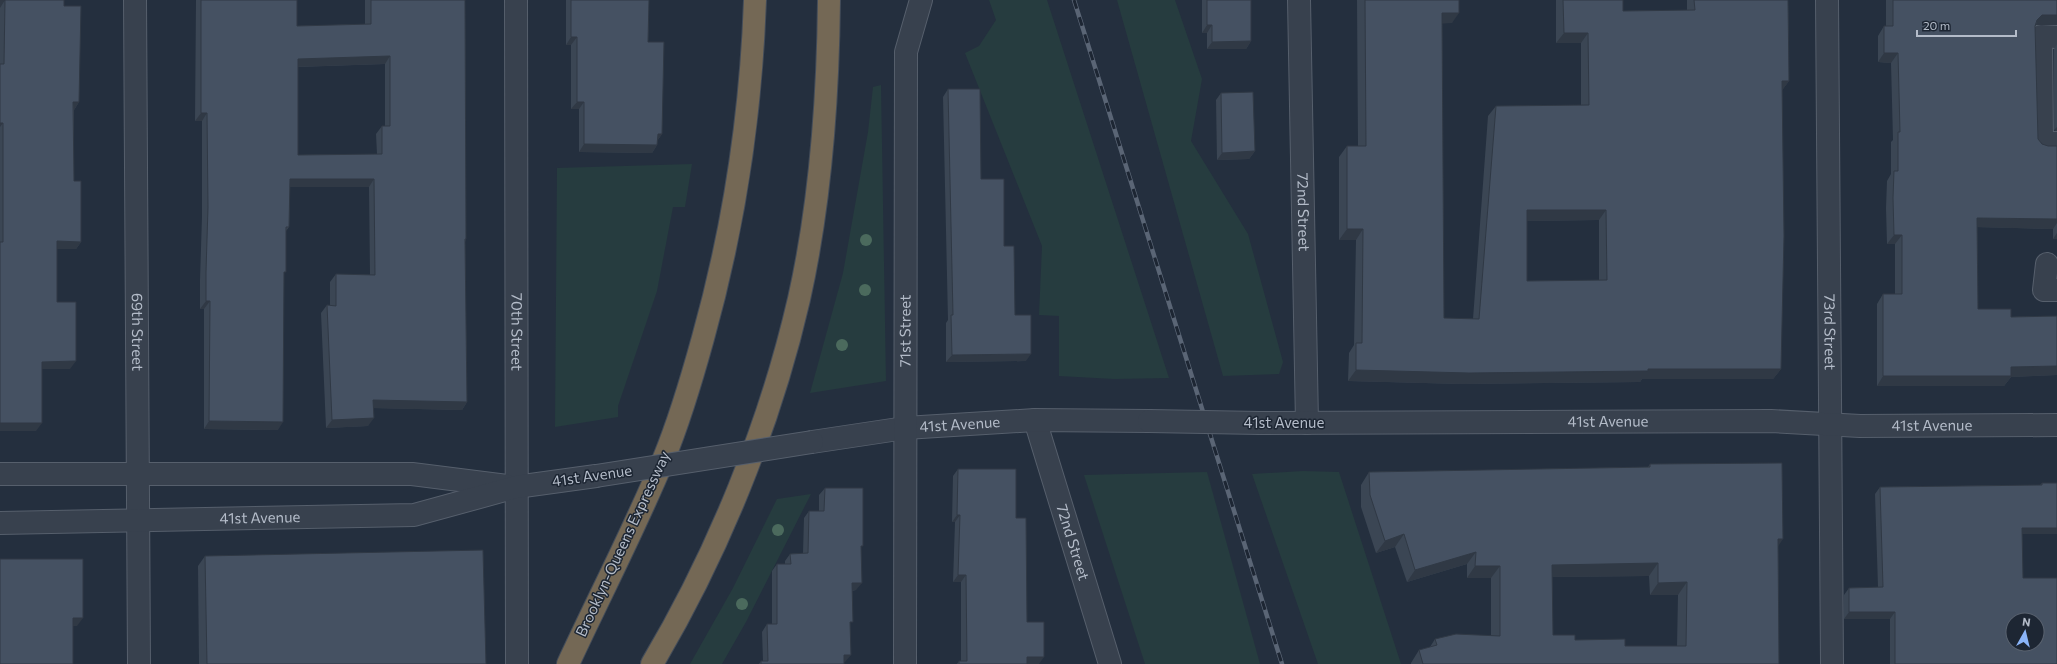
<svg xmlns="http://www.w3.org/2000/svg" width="2057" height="664" viewBox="0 0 2057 664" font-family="Commissioner,sans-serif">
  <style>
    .green { fill: #263c3f }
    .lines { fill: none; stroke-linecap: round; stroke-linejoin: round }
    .minor-casing { stroke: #565f6c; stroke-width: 24 }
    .highway-casing { stroke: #434c59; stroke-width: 24 }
    .minor { stroke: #38414e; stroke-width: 22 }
    .highway { stroke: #746855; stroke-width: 22 }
    .rail-casing { stroke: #5a6575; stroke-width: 4.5 }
    .rail { stroke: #1d2633; stroke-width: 3; stroke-dasharray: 9; stroke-linecap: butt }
    .minor-bridge-casing { stroke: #565f6c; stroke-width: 24; stroke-linecap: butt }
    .minor-bridge { stroke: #38414e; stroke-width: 22 }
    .tree { fill: #4b6a5d }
    .wall { fill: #3b4654; fill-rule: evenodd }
    .shaded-wall { fill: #303945 }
    .building { fill: #455162; stroke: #303945; fill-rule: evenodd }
    .labels { text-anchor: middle; stroke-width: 3; stroke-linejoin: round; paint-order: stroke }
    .street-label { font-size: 15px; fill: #b4bcc9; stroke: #1d2633 }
  </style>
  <rect width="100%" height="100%" fill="#242f3e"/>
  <g class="green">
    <path d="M989,0H1047L1169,378L1114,379L1059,376V316L1039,315L1042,246L965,53L979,46L996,20Z"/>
    <path d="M1117,0H1175L1202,79L1191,141L1248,234L1283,362L1279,374L1223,376Z"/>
    <path d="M881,85L886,381L810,393L843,273L868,132L873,87Z"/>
    <path d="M692,164L685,207H673L657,291L618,406V417L555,427L557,168Z"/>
    <path d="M1303,471L1339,472L1401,664H1318L1252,474Z"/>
    <path d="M1207,472L1260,664H1145L1084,475Z"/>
    <path d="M811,494L746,622L722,664H690L733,588L777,499Z"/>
  </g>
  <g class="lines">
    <g class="minor-casing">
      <g id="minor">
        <path id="s1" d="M135,0L139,664"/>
        <path id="s2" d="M516,0L517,664"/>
        <path id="s3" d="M1299,0L1307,423"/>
        <path id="s4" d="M1827,0L1832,664"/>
        <path d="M2057,37L2041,36L2042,143H2057"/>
        <path d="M2047,264L2044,290H2057"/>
        <path id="s5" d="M1035,420L1110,664"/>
        <path id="s6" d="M1260,423L1771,421L1860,426L2057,425"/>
        <path id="s7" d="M812,442L905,428L1035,420L1149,421"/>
        <path d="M0,474H412L507,486"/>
        <path id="s8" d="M0,523L414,515L516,487L596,476"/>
        <path id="s9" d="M905,664L906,52L921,0"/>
      </g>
    </g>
    <g class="highway-casing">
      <g id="highway">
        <path d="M568,664C600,595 635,528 664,458C680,419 692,378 703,338C734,227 751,116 755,0"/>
        <path d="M652,664C718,553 770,425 799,299C821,201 828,100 829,0"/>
      </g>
    </g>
    <use href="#minor" class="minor"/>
    <use href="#highway" class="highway"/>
    <g class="rail-casing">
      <path id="rail" d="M1074,0L1282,664"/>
    </g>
    <use href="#rail" class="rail"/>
    <g class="minor-bridge-casing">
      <g id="minor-bridge">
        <path d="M1149,421L1260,423"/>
        <path d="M596,476L812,442"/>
      </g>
    </g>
    <use href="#minor-bridge" class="minor-bridge"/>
  </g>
  <g class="tree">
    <circle cx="866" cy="240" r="6"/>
    <circle cx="865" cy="290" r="6"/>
    <circle cx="842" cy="345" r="6"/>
    <circle cx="778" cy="530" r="6"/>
    <circle cx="742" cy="604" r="6"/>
  </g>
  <g class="wall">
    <path d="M0,0L64,6L79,102L74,110V181L81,242L76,249H57V302L70,369H42L36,431H0Z"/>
    <path d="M196,0H297V26L365,24V0H465L466,239L465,242L467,402L462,410L374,408L368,426L326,428L321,313L327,305H330V282L336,274L370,275L369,187H290L289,227L286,231L284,275L278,430L204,429V309H200V280L202,216V121H195ZM385,64V126H382L376,134L377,154L298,155V67Z"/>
    <path d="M566,0H649L648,42L662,134L657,141V145L652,153L579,152V109H571V45H566Z"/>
    <path d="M1202,0H1251V41L1246,49H1207V33H1202Z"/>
    <path d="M1357,0H1459L1452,23H1442L1444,318L1473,319L1488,116L1496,106L1581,105V43H1556V0H1623V11L1687,10V0H1788L1789,81L1782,90L1781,369L1773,379H1642L1640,382L1462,384L1348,381L1349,353L1354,345L1356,240H1339V157L1347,146H1358ZM1599,220V280L1527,281V221Z"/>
    <path d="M1886,0H2057V25H2036L2035,26L2038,139L2042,144L2048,146H2057V239H2053V229L1977,227L1978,309L2011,317L2057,316V375L2011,377L2004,386H1877V304L1883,294H1895V244H1887L1886,208L1887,181L1891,174V142L1893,140L1891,63L1878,62V36L1884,26H1886Z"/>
    <path d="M2057,44V131L2054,130V49Z"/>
    <path d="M948,89L1004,246L1015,315L1026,361L946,362V323L948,320L943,97Z"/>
    <path d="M1221,93L1255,151L1249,159L1217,160L1216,100Z"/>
    <path d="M1650,464L1778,546L1779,664H1411V663L1419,650L1430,647L1435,639L1491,635V578H1467V564L1407,582L1395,547L1376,553L1361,507V485L1369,472L1648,467ZM1649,576L1650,595H1678L1677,646H1625L1575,640L1553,635L1552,577Z"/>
    <path d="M958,469L1016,518L1027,622L1039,664H957L959,661H961V582H953L955,522H952L953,476Z"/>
    <path d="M2042,483H2057V534H2022L2023,578L2057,664H1890V619H1844V595L1849,588L1878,587L1875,494L1880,487L2040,485Z"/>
    <path d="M825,488L861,549L856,590L852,591L850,626L845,662H844V664H759L761,661H763L762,632L767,624H772V571L777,564H785V561L790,554L803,553L804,518L809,511H819V495Z"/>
    <path d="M205,556L486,664H199L198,566Z"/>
  </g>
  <g class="shaded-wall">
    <path d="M0,0H5L0,8Z"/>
    <path d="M1442,13H1459L1452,23L1435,24Z"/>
    <path d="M2042,15H2057V25H2036L2037,20Z"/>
    <path d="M1207,25H1212L1207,33H1202Z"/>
    <path d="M1564,33H1588L1581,43H1556Z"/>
    <path d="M571,37H577L571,45H566Z"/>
    <path d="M1251,41L1246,49H1207L1212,42Z"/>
    <path d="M1884,53H1898L1891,63L1878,62Z"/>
    <path d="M390,56L385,64L292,67L298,59Z"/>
    <path d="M1782,81H1789L1781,92Z"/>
    <path d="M73,102H79L74,110Z"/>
    <path d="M577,102H584L579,109H571Z"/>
    <path d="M201,113H207L202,121H195Z"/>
    <path d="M0,123H3L0,127Z"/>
    <path d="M2057,127V131L2054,130Z"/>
    <path d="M658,134H662L657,141Z"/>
    <path d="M584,144L657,145L652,153L579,152Z"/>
    <path d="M1255,151L1249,159L1217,160L1222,153Z"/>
    <path d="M290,179H374L369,187H284Z"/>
    <path d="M1527,210H1606L1599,220L1520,221Z"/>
    <path d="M1977,218L2057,219V223L2053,229L1970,227Z"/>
    <path d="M1347,229H1363L1356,240H1339Z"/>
    <path d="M2057,233V239H2053Z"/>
    <path d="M1894,235H1902L1895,244H1887Z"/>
    <path d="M57,241L81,242L76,249H51Z"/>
    <path d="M206,301H210L204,309H200Z"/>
    <path d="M1031,354L1026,361L946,362L952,355Z"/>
    <path d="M76,361L70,369H36L42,362Z"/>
    <path d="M2057,366V375L2011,377L2004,386H1877L1883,376L2011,367Z"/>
    <path d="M1648,369H1781L1773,379H1642L1640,382L1462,384L1348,381L1356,370Z"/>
    <path d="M373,400L467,402L462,410L368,408Z"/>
    <path d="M374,418L368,426L326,428L332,420Z"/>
    <path d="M209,421L283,422L278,430L204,429Z"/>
    <path d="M0,423H42L36,431H0Z"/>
    <path d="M957,515H960L955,522H952Z"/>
    <path d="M2022,528H2057V534H2017Z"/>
    <path d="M1404,534L1395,547L1376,553L1385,541Z"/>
    <path d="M1778,539H1783L1775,551Z"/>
    <path d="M1476,552L1467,564L1407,582L1415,570Z"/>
    <path d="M1658,563L1649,576L1544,577L1552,565Z"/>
    <path d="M1475,566H1500L1491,578H1467Z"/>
    <path d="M958,575H966L961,582H953Z"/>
    <path d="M1687,582L1678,595H1650L1658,583Z"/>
    <path d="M852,583H862L856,590L847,591Z"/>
    <path d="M1849,612H1895L1890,619H1844Z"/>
    <path d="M73,618H83L77,626H67Z"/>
    <path d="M844,655H851L845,662H838Z"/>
    <path d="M1027,657H1044L1039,664H1022Z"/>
  </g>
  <g class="building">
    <path d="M0,0H64V6H81L79,102H73L74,181H81V242L57,241V302H76V361L42,362V423H0V242H3V123H0V64H4L5,0Z"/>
    <path d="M201,0H297V26L371,24V0H465L466,239H465L467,402L373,400L374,418L332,420L327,305L336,306V274L375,275L374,179H290L289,227H286V272H284L283,422L209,421L210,301H206V272L208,207L207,113H201ZM390,56V126H382V154L298,155V59Z"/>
    <path d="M571,0H649L648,42H664L662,134H658L657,145L584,144V102H577V37H571Z"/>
    <path d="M1207,0H1251V41L1212,42V25H1207Z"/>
    <path d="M1365,0H1459V13H1442L1444,318L1479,319L1496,106L1589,105L1588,33H1564L1563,0H1623V11L1695,10L1694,0H1788L1789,81H1782L1784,236L1781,369H1648V371L1469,373L1356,370V343H1362L1363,229H1347V146H1366ZM1527,210H1606L1607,280L1527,281Z"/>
    <path d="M1893,0H2057V15H2042L2037,20L2035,26L2038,139L2042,144L2048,146H2057V219L1977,218L1978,309H2011V317L2057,316V366L2011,367V376H1883V294H1902V235H1894L1893,198L1894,171H1898V132H1900L1898,53H1884V26H1893Z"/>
    <path d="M948,89H980L981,179H1004V246H1014L1015,315H1031V354L952,355L951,315H953Z"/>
    <path d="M1253,92L1255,151L1222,153L1221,93Z"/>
    <path d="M1782,463L1783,539H1778L1779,664H1423L1419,650L1437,645L1435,639L1456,634L1500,636V566H1475L1476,552L1415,570L1404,534L1385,541L1370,495L1369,472L1650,467V464ZM1658,563V583L1687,582L1686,646H1625V639L1575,640V635H1553L1552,565Z"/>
    <path d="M958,469H1016V518H1026L1027,622H1044V657H1027V664H959V661H967L966,575H958L960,515H957Z"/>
    <path d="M2042,483H2057V528H2022L2023,578H2057V664H1895V612H1849V588L1883,587L1880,487L2042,485ZM2013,620H2037V644H2013Z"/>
    <path d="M825,488H863V546H861L862,583H852L853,622H850L851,655H844V664H761V661H768L767,624H777V564H791L790,554L808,553L809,511H824Z"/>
    <path d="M483,550L486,664H207L205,556Z"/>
    <path d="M0,559H83V618H73V664H0Z"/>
  </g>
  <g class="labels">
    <g class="street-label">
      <text dy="5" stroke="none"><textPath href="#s3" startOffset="212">72nd Street</textPath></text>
      <text dy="5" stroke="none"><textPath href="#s9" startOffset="333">71st Street</textPath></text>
      <text dy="5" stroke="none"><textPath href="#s1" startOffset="332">69th Street</textPath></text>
      <text dy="5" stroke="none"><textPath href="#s2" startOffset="332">70th Street</textPath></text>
      <text dy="5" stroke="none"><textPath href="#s4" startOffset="332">73rd Street</textPath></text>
      <text dy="5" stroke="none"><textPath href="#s6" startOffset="348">41st Avenue</textPath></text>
      <text x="1284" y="428">41st Avenue</text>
      <text dy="5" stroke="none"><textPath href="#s7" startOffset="149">41st Avenue</textPath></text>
      <text dy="5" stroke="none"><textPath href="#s6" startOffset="672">41st Avenue</textPath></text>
      <text transform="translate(592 476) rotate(-8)" y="5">41st Avenue</text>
      <text dy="5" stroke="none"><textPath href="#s8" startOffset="260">41st Avenue</textPath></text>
      <text dy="5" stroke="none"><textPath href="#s5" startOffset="128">72nd Street</textPath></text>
      <text transform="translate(623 544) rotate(-65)" y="5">Brooklyn-Queens Expressway</text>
    </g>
  </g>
  <g transform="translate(2025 632) rotate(8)"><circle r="19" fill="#1d2633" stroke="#59626f"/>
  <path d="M0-3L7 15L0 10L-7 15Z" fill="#8ab4f8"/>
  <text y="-6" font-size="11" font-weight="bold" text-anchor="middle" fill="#b4bcc9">N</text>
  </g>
  <path d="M1917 30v6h99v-6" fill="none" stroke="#b4bcc9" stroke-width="2"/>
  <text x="1923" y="30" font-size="12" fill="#b4bcc9" stroke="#1d2633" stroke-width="3" paint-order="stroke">20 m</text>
</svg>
